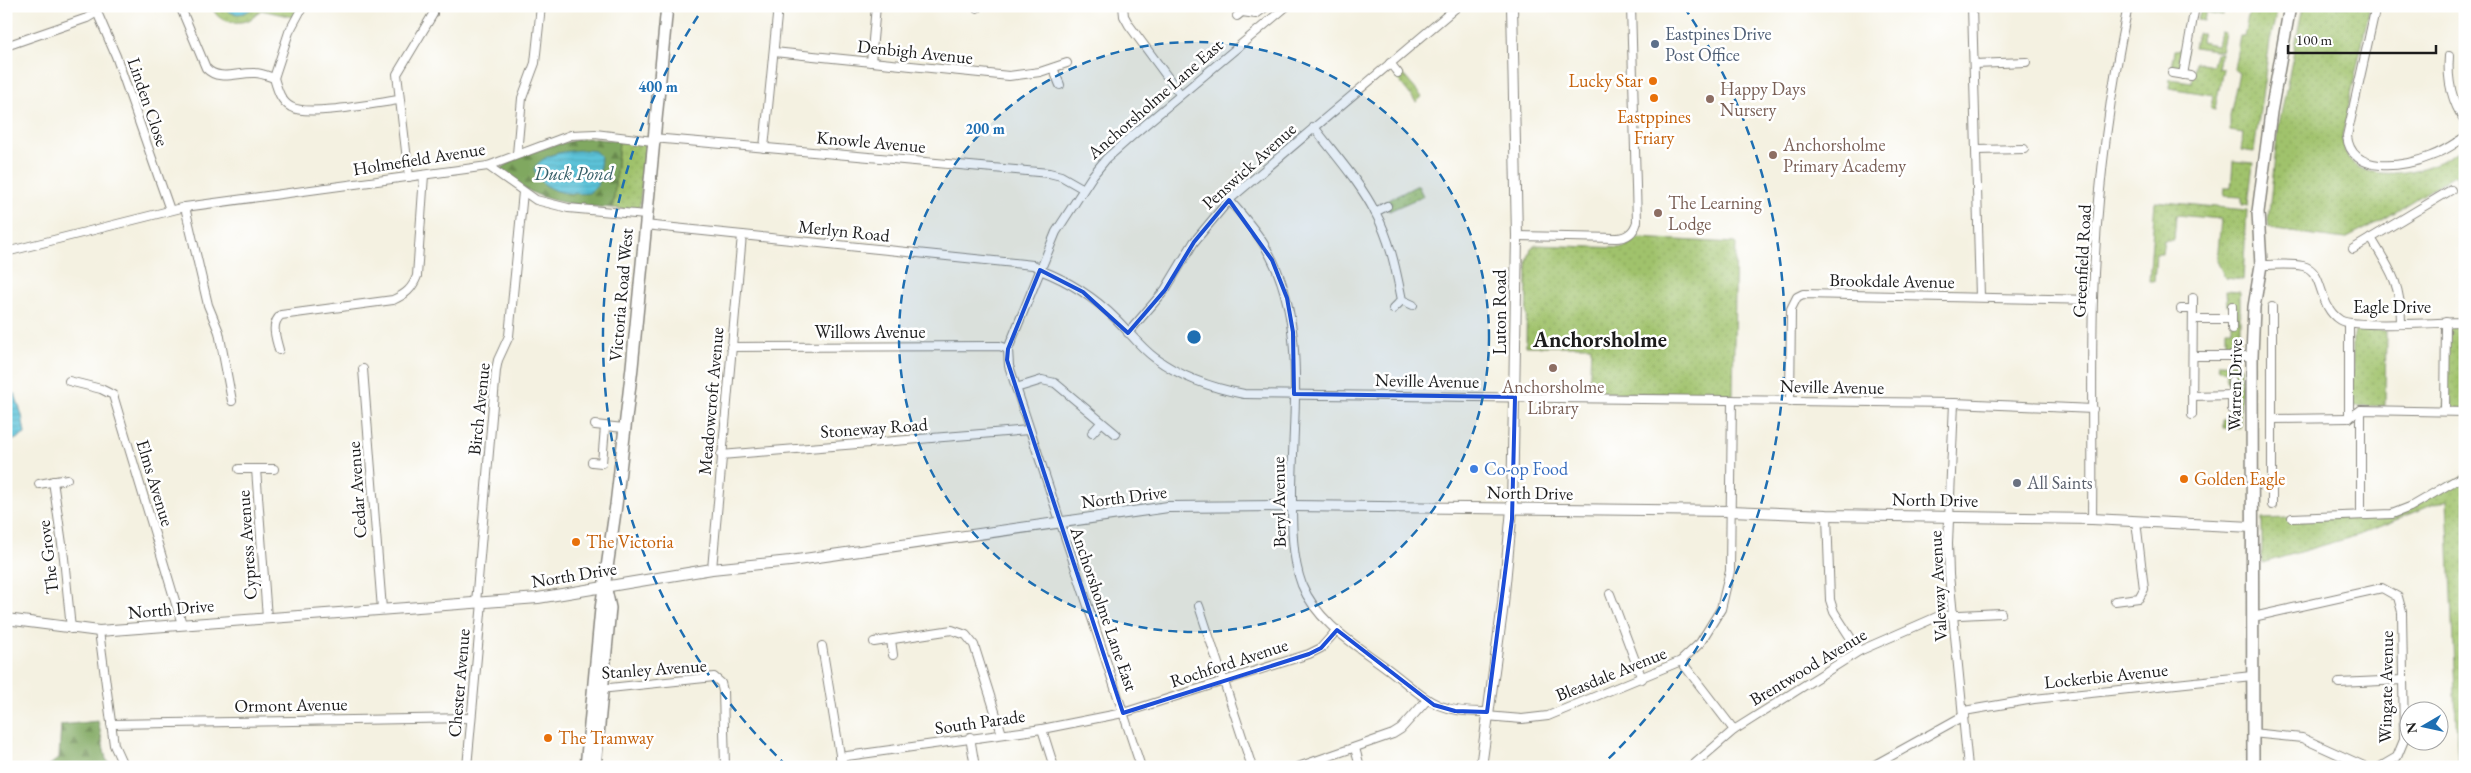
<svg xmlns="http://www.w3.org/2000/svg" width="2471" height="773" viewBox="0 0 2471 773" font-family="'EB Garamond',serif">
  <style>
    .grass { fill: url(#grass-dots); stroke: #5e6f44 }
    .forest { fill: url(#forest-firs); stroke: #4e623e }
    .water { fill: url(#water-rules); stroke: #3c707a }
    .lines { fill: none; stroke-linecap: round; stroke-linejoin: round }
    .minor-casing { stroke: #88867e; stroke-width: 10 }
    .tertiary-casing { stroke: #88867e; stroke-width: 12 }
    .secondary-casing { stroke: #88867e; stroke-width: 14 }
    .minor { stroke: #fff; stroke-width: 8 }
    .tertiary { stroke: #fff; stroke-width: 10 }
    .secondary { stroke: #fff; stroke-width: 11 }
    .marked { fill: none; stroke: #1d4ed8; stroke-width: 4; stroke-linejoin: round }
    .ring { fill: none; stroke: #1f6fb2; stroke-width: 2.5; stroke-dasharray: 9 6 }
    .service-dot { fill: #5c6f8a; stroke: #fff; stroke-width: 2 }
    .food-dot { fill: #e8710a; stroke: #fff; stroke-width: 2 }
    .education-dot { fill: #8d6e63; stroke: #fff; stroke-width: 2 }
    .shop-dot { fill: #3f7fe0; stroke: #fff; stroke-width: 2 }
    .worship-dot { fill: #6b7280; stroke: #fff; stroke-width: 2 }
    .labels { text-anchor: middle; stroke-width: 5; stroke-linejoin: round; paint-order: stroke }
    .service-label { font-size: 18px; fill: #4e5e75; stroke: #fff; text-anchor: start }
    .street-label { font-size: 18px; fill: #1c1c1c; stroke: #fff }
    .food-label { font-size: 18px; fill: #c56008; stroke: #fff; text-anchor: start }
    .education-label { font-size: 18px; fill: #785e54; stroke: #fff; text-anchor: start }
    .shop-label { font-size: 18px; fill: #366cbe; stroke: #fff; text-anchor: start }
    .worship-label { font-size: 18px; fill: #5b616d; stroke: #fff; text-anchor: start }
    .water-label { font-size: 19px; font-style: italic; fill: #365f68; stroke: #fff }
    .district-label { font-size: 22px; font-weight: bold; fill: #1c1c1c; stroke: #fff }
    .centre { fill: #1f6fb2; stroke: #fff; stroke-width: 2.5 }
    .ring-label { font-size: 15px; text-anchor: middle; font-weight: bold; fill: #1f6fb2; stroke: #fff; stroke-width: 5; stroke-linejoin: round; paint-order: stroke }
  </style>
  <defs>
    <pattern id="grass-dots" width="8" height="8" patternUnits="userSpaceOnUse" patternTransform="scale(1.25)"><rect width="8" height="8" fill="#a0c26c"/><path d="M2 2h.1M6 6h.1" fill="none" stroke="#89a65d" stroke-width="1.8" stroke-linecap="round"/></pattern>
    <pattern id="forest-firs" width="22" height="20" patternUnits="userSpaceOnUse" patternTransform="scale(1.25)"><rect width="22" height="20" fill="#80a860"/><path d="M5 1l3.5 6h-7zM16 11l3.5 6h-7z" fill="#68884e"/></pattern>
    <pattern id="water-rules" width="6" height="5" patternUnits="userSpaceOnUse" patternTransform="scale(1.25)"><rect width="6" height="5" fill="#5cc3d9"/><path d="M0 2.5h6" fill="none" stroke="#4fa7ba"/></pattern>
  </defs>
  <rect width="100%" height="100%" fill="#fff"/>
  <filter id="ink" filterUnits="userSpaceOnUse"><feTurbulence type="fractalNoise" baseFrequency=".02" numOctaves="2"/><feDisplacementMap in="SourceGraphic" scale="10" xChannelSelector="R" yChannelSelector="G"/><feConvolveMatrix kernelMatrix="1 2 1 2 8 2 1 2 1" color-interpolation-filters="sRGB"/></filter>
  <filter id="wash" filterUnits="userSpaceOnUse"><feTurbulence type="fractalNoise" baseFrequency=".0096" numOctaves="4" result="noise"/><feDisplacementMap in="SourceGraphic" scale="20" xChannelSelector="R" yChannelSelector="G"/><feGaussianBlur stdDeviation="1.12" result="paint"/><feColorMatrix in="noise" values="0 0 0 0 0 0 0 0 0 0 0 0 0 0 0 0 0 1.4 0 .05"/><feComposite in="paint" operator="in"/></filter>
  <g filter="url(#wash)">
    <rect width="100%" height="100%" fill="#f4f1e1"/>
    <g class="grass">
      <path d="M213,6H303L297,18L261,10C257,14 253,18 249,20C237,25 214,22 213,6Z"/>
      <path d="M2250,6H2278L2270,41L2254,152L2241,150L2243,133L2230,131V116L2239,72L2234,69L2240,36H2244Z"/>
      <path d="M2303,6H2370L2342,137C2344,146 2345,155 2352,162C2370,180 2413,173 2434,164C2445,160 2455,153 2465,147V234L2456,174L2381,221L2345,239L2275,230L2269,227L2268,221L2278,129Z"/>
      <path d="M2201,9L2223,13V16L2206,13L2204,21L2198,20Z"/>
      <path d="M2220,32L2225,33L2221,51L2194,47L2197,33H2202L2201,42L2217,45Z"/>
      <path d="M2187,49L2184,66L2171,68L2174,50Z"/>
      <path d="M2216,53H2221L2218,68L2223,69L2215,109L2211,108L2213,95L2169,88L2170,79L2192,82L2195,62L2213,65Z"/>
      <path d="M1400,71L1422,97L1416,102L1395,76Z"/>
      <path d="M619,141L646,144L639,211L613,208Z"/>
      <path d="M2233,161L2253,163L2248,205L2242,204V197L2224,196L2225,188H2231Z"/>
      <path d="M1418,185L1423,196L1389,211L1385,202Z"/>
      <path d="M2155,201L2247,210L2243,280L2225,278L2217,261L2221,219L2176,215L2174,240H2164L2162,254H2156L2154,281H2149Z"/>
      <path d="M1638,238L1736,243L1733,395L1589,392L1591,346H1526L1527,262L1531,248L1536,245L1623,248Z"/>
      <path d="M2226,291L2240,292V346L2237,349H2218V344H2226V329H2232V306H2227Z"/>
      <path d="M2465,320V412L2445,411L2446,322Z"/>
      <path d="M2357,330H2386L2385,406H2352L2353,334Z"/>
      <path d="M2219,363L2238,364L2241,367L2240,428H2223V419H2227V409H2232L2231,381H2226V371L2218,370Z"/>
      <path d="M2465,475V767H2458L2447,499L2359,535L2262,563V519L2392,514Z"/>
    </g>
    <g class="forest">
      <path d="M588,138L619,141L613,208C572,205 531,203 501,169C518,153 566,141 588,138Z"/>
      <path d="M98,721L106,759L113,767H47L59,758L61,725Z"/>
    </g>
    <g class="water">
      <path d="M223,6H254C246,16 231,17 223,6Z"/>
      <path d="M585,150L595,151L601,157L598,185L589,193C568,195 542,193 534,169C544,152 567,151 585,150Z"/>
      <path d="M6,389L15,394L22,415L25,434L14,440L6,441Z"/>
    </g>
  </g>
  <g filter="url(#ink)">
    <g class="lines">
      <g class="minor-casing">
        <g id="minor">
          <path d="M93,6L97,12L116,56L170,210"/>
          <path d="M180,6L206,68C219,82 238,72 255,73C261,73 268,76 274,78C277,88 280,101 291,107C307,117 377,103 399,100"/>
          <path d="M1123,6L1124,16L1129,25L1180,94"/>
          <path d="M1972,6L1980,297"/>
          <path d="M2376,6L2347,136C2351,176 2405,167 2431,156C2443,152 2454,144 2465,137"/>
          <path d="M977,8V6"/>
          <path d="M1237,16L1242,12L1256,14L1267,6"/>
          <path d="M6,46L87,18L97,12"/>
          <path d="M774,52L1009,76L1040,72L1067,63"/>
          <path d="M2449,56C2447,80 2451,101 2465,121"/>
          <path d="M871,62L876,6"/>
          <path d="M1390,63L1398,73"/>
          <path d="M1974,64L2026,62"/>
          <path d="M1053,68L1060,85"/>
          <path d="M2172,73L2191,76"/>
          <path d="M2183,75L2195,6"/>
          <path d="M274,78L289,32L303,6"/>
          <path d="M1314,127C1335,155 1359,181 1375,212C1390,239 1396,270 1402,300L1413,305"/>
          <path d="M653,138L1049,173L1061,176L1082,188"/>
          <path d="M764,148L778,6"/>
          <path d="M1977,150L2024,149"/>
          <path d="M517,154L522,98L535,63L541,6"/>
          <path d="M488,166L536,200L568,208L646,215"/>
          <path d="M409,177L397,74L433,14V6"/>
          <path d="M1229,200C1242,215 1256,230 1266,248C1307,318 1293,410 1292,488C1292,519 1291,556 1302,585C1317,622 1354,644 1384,666C1426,697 1431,713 1487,712"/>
          <path d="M185,207L208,305L219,332L232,401"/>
          <path d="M1375,212L1387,206"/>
          <path d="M645,225L1033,265L1040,268"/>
          <path d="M1517,236L1616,238C1627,238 1634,232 1637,222L1631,6"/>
          <path d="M2371,238C2391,271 2401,284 2401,323"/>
          <path d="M2353,249L2451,190"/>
          <path d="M6,252L185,207L488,166L571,135L595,134L653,141"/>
          <path d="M2261,265C2274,265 2290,263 2303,266C2325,271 2317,306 2340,320C2354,328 2438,323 2459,322L2465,317"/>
          <path d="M1040,270C1069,281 1095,298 1117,320C1130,333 1141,348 1155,358C1182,378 1212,388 1244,394L1954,403L2093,409"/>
          <path d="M2272,307V505"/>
          <path d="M1393,309L1402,300"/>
          <path d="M2181,309H2193"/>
          <path d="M2193,319H2232"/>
          <path d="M2232,329V306"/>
          <path d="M1128,333L1165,290L1194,242L1229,200L1458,6"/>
          <path d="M731,347L1000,346L1008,349"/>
          <path d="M279,350C276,338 270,324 281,315L393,300C406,294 412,289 417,276L424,175"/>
          <path d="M2193,356H2252"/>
          <path d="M363,369L382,609"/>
          <path d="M69,381L101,389L113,395L182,624"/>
          <path d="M2232,381V409"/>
          <path d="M1016,388L1042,380L1055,383L1116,434"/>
          <path d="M2192,396L2232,395"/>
          <path d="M1790,402L1791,309L1797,297L1803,294L2093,300"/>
          <path d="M1954,403L1948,543L1949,575L1968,767"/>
          <path d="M2445,411L2446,322"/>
          <path d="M2192,415L2193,298"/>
          <path d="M2349,418L2361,410L2465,412"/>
          <path d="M2349,418V324"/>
          <path d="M2272,419L2349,418"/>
          <path d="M595,425L624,428"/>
          <path d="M1092,433L1101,423"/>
          <path d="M721,455L1029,430"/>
          <path d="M592,462L602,463L605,427"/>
          <path d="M239,469H274"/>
          <path d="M256,469L267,618"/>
          <path d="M53,481L64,558L71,629"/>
          <path d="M39,484L67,479"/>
          <path d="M1827,515L1830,600L1834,612L1859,651"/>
          <path d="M2361,515V410"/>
          <path d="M2292,518L2392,514L2410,507L2465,475"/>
          <path d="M2092,519C2093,446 2091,372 2093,299C2096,202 2108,102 2128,6"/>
          <path d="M712,569L742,235"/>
          <path d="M1610,594L1642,679"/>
          <path d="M2115,601L2139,598L2144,589L2136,521"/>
          <path d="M476,603L496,370L498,360L509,336L523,192"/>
          <path d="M1199,606L1252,767"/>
          <path d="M2253,617L2382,588L2398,597L2402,612L2404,740L2397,757L2380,767"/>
          <path d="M99,631L114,745L124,767"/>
          <path d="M891,640L893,655"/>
          <path d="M874,642L952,630L966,635L974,645L1002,734"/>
          <path d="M822,646L842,767"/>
          <path d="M1681,661L1734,730"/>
          <path d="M2339,683L2403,680"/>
          <path d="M600,689L714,677L721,683L723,691L725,767"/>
          <path d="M1964,711L2034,699L2252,676"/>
          <path d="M1486,716L1522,719L1548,716L1681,661L1700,643L1721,609L1730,571L1732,400"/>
          <path d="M111,724L471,718"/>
          <path d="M1042,729L1054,767"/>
          <path d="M2252,733L2302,738L2366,767"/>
          <path d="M970,737L975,767"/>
          <path d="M1355,748L1360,767"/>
          <path d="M840,757L1042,729L1123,713L1309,654L1321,648L1337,630"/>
          <path d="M467,767L482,602"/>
          <path d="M1141,767L1009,366L1008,349L1056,232L1093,175L1106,159L1133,135L1287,6"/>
          <path d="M1298,767L1393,734L1401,729L1427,700"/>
          <path d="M1691,767L1734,730L1859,651L1939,616L2001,613"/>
          <path d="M1871,767L1965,715"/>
        </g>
      </g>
      <g class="tertiary-casing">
        <g id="tertiary">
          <path d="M6,619L99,631L538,598L712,569L790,561L1168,507L1292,506L1731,511L1827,515L2092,519L2252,527"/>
          <path d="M1481,767L1503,604L1512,509L1517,236L1512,6"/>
        </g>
      </g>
      <g class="secondary-casing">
        <g id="secondary">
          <path d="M586,767L601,609L616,505L632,367L667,6"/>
          <path d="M595,767L610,608L606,590"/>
          <path d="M2253,767L2252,356L2254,307L2261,265L2258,212L2271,112L2290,6"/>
        </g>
      </g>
      <use href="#minor" class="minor"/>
      <use href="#tertiary" class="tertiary"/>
      <use href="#secondary" class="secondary"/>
    </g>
  </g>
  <path class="marked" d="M1229,200L1272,260L1287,298L1293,332L1294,394L1515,397L1512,519L1487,712L1455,711L1434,705L1337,630L1321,648L1309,654L1123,713L1007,360L1008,349L1040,270L1083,292L1128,333L1165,290L1194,242Z"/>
  <circle cx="1194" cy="337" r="295" fill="#1f6fb2" fill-opacity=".12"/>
  <g class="ring">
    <circle cx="1194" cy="337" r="295"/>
    <path d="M787 766A591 591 0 0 1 704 7M1684 7A591 591 0 0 1 1601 766"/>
  </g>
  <circle class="service-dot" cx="1655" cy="44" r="5"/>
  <g class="food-dot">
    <circle cx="1653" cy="81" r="5"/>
    <circle cx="1654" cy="98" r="5"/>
    <circle cx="2184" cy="479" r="5"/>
    <circle cx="576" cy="542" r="5"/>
    <circle cx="548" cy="738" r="5"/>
  </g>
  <g class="education-dot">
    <circle cx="1710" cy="99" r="5"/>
    <circle cx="1773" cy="155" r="5"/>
    <circle cx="1658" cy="213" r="5"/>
    <circle cx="1553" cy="368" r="5"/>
  </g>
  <circle class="shop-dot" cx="1474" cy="469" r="5"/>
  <circle class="worship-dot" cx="2017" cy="483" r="5"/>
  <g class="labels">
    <g class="service-label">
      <text x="1665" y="40">Eastpines Drive<tspan x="1665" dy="21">Post Office</tspan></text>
    </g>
    <g class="street-label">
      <text transform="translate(915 52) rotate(6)" y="6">Denbigh Avenue</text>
      <text transform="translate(1155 99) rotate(-41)" y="6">Anchorsholme Lane East</text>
      <text transform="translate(148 102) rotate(71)" y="6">Linden Close</text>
      <text transform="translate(871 142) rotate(5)" y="6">Knowle Avenue</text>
      <text transform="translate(419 159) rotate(-9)" y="6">Holmefield Avenue</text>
      <text transform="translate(1249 166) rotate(-42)" y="6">Penswick Avenue</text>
      <text transform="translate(844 231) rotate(6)" y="6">Merlyn Road</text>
      <text transform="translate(2082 261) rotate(-87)" y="6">Greenfield Road</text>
      <text transform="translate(1892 281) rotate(1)" y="6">Brookdale Avenue</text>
      <text transform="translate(621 295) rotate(-85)" y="6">Victoria Road West</text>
      <text x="2392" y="313">Eagle Drive</text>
      <text transform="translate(1500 312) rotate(-90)" y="6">Luton Road</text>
      <text x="870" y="338">Willows Avenue</text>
      <text transform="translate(1427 381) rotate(1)" y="6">Neville Avenue</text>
      <text transform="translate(2235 385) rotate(-89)" y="6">Warren Drive</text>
      <text transform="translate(1832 387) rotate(1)" y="6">Neville Avenue</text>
      <text transform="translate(711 401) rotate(-85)" y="6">Meadowcroft Avenue</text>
      <text transform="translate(479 409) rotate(-84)" y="6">Birch Avenue</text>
      <text transform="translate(874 428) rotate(-4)" y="6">Stoneway Road</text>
      <text transform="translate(155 483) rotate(73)" y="6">Elms Avenue</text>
      <text transform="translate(357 490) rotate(-94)" y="6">Cedar Avenue</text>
      <text transform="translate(1530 493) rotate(1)" y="6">North Drive</text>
      <text transform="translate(1124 497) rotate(-7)" y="6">North Drive</text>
      <text transform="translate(1935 500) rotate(1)" y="6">North Drive</text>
      <text transform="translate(1279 502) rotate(-91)" y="6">Beryl Avenue</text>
      <text transform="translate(247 545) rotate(-94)" y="6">Cypress Avenue</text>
      <text transform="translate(48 557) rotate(-97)" y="6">The Grove</text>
      <text transform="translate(574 575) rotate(-9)" y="6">North Drive</text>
      <text transform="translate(1938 586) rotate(-93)" y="6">Valeway Avenue</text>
      <text transform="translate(171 609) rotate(-5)" y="6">North Drive</text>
      <text transform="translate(1104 609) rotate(71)" y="6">Anchorsholme Lane East</text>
      <text transform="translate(1229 663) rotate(-18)" y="6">Rochford Avenue</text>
      <text transform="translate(1808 667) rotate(-31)" y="6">Brentwood Avenue</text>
      <text transform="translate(654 669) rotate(-4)" y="6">Stanley Avenue</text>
      <text transform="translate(1611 674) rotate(-22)" y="6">Bleasdale Avenue</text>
      <text transform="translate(2106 676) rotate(-6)" y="6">Lockerbie Avenue</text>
      <text transform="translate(459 683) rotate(-85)" y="6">Chester Avenue</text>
      <text transform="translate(2386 687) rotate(-89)" y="6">Wingate Avenue</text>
      <text transform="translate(291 705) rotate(-1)" y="6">Ormont Avenue</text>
      <text transform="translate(980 722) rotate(-8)" y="6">South Parade</text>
    </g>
    <g class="food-label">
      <text x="1643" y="87" text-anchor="end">Lucky Star</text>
      <text x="1654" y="123" text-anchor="middle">Eastppines<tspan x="1654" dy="21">Friary</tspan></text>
      <text x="2194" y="485">Golden Eagle</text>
      <text x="586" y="548">The Victoria</text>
      <text x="558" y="744">The Tramway</text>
    </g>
    <g class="education-label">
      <text x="1720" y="95">Happy Days<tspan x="1720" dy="21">Nursery</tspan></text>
      <text x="1783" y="151">Anchorsholme<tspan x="1783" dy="21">Primary Academy</tspan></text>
      <text x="1668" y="209">The Learning<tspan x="1668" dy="21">Lodge</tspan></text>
      <text x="1553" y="393" text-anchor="middle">Anchorsholme<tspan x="1553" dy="21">Library</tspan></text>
    </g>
    <g class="shop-label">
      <text x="1484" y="475">Co-op Food</text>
    </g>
    <g class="worship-label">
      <text x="2027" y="489">All Saints</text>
    </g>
    <g class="water-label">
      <text x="574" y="180">Duck Pond</text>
    </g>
    <g class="district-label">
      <text x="1600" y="347">Anchorsholme</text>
    </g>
  </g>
  <circle cx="1194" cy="337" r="8" class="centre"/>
  <g class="ring-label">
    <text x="658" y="92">400 m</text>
    <text x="985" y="134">200 m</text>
  </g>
  <rect width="2471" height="773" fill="none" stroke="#fff" stroke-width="25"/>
  <g transform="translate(2424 726) rotate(261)"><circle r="24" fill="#ffffff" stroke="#a4a4a4"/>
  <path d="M0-4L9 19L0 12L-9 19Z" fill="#1f6fb2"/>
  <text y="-8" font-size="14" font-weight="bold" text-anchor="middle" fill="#1c1c1c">N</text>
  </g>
  <path d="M2288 45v8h148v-8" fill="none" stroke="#1c1c1c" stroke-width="2.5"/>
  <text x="2296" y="45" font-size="15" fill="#1c1c1c" stroke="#ffffff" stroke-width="4" paint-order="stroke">100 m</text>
</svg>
